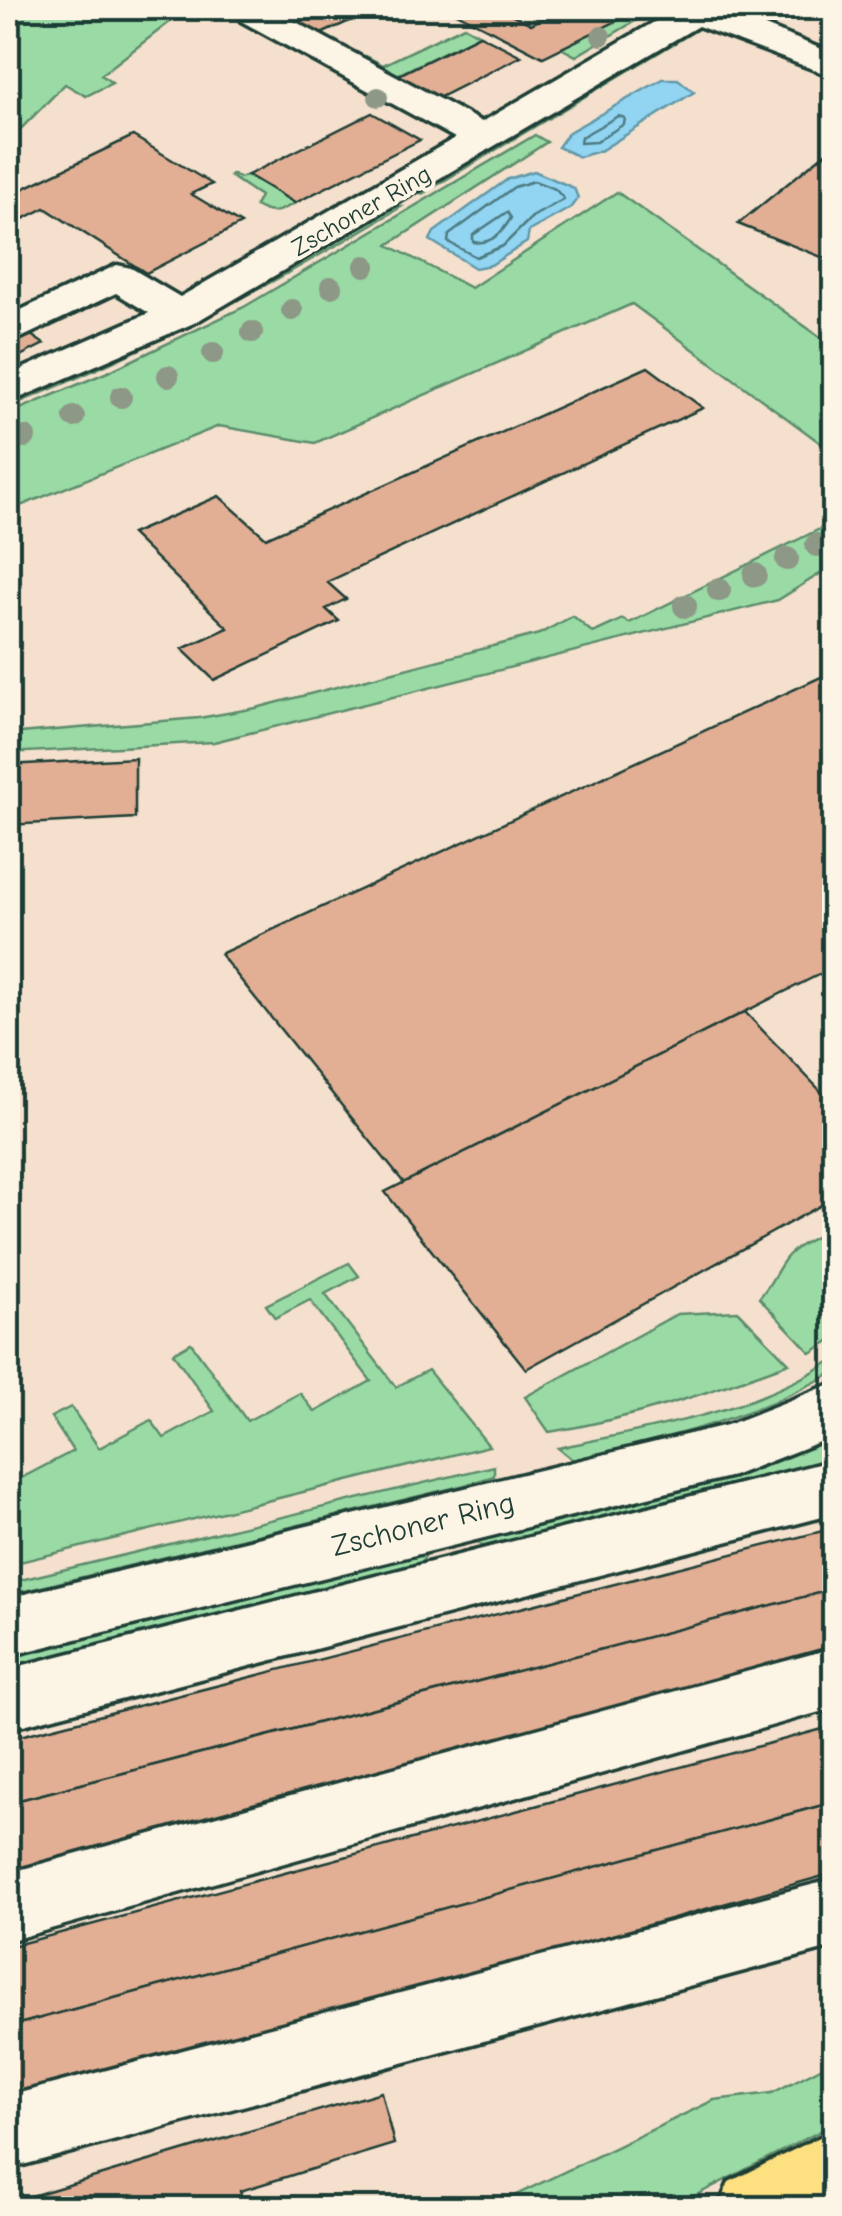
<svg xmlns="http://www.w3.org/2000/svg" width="842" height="2216" viewBox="0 0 842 2216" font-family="'Comic Neue',sans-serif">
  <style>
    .green { fill: #9adba5; stroke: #5c8c6c; stroke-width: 2.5 }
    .water { fill: #91d5f3; stroke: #6398a7; stroke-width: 2.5 }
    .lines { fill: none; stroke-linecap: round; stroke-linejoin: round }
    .shore { stroke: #4d7a80; stroke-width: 2.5 }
    .building { fill: #e2af95; stroke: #1f3d34; stroke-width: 2.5 }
    .minor-casing { stroke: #1f3d34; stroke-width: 7 }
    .major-casing { stroke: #1f3d34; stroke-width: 7 }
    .minor { fill: #fcf5e5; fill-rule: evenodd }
    .major { fill: #fde080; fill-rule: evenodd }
    .tree { fill: #8d9886 }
    .labels { text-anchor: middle; stroke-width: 8; stroke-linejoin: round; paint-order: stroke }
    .far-street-label { font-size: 25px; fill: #1f3d34; stroke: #fcf5e5 }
    .street-label { font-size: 30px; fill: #1f3d34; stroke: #fcf5e5 }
  </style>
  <rect width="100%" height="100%" fill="#f4e0cd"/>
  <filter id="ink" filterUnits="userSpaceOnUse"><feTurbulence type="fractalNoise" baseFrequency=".01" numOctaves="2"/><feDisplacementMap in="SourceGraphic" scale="20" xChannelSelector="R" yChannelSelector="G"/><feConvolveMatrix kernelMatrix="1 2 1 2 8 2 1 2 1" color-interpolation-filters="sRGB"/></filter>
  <g filter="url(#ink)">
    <g class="green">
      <path d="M8,8H188L101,75L112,83L86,96L65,84L8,142Z"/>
      <path d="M643,8H663L666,15L642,17L576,56L561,48Z"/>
      <path d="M464,26L480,35L391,78L363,59L366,56L383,65Z"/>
      <path d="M691,26H703L422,194L420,190Z"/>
      <path d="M535,135L547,142L388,245L471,288L617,192L834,347V453L632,304L315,443L219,426L8,511V414L110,371L244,307Z"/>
      <path d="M232,174L240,178L248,175L295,203C279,212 272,216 255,206L260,196L230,176Z"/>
      <path d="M391,207H401C275,284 145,352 8,407V399L48,384Z"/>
      <path d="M834,522V565L778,600L214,742L8,753V734L199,718L256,708L539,634L573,616L593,633L623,619L629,623Z"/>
      <path d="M834,1227V1338L811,1353L759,1298C771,1285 776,1271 786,1258C797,1244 819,1236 834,1227Z"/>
      <path d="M349,1263L359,1276L325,1294L396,1387L428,1370L489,1446L8,1565V1485L73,1451L51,1417L71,1407L99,1448L151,1420L164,1438L214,1411L173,1353L191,1343L247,1421L300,1393L315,1412L371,1381L310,1300L275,1318L266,1305Z"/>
      <path d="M738,1311L789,1363C711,1392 632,1419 549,1432L525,1397L677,1314Z"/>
      <path d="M834,1359V1372C746,1421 670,1437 573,1460L558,1448C652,1427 753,1413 834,1359Z"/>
      <path d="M834,1432V1467L488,1552L475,1540C596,1509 721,1484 834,1432Z"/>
      <path d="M494,1466V1476L465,1485L8,1595V1583Z"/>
      <path d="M428,1551L419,1567L8,1668V1654L110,1632Z"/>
      <path d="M834,2061V2124L671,2208H489L714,2100L772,2093Z"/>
    </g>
    <g class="water">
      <path d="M663,79H678L694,92L600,151L579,157L558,147L569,132Z"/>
      <path d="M534,171L574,188L578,198L570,208L529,231L527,242L491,265L475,268L430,240L434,232L508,179Z"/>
    </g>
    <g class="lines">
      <g class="shore">
        <path d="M618,116L625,118L624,124L596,142L580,143L581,137Z"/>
        <path d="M534,181L555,189L564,199L532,217L503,246L476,257L448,242L449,235L514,187Z"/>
        <path d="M507,212L511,218C502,233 491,245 473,242V235Z"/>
      </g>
    </g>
    <g class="building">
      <path d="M273,8H378L321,34Z"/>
      <path d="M447,8H499L531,24L564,8H643L543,57Z"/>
      <path d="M480,35L521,56L432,101L391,79Z"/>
      <path d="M372,113L420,140L295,203L248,175Z"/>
      <path d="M133,136L212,184L191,194L241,224L146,273L45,208L21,220L8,212V200L22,193L18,191Z"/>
      <path d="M834,146V262L738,224Z"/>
      <path d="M8,319L44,344L8,362Z"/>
      <path d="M648,367L703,408L327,582L346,599L326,609L339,621L214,680L182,649L228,628L131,534L219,496L266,538Z"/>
      <path d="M834,671V967L404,1183L220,954Z"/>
      <path d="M135,758V818L8,825V765Z"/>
      <path d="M745,1012L834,1105V1198L526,1369L385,1192Z"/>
      <path d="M834,1528V1589L8,1803V1739Z"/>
      <path d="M834,1589V1652L8,1871V1803Z"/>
      <path d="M834,1726V1802L8,2027V1947Z"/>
      <path d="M834,1802V1873L8,2104V2027Z"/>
      <path d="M381,2092L394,2144L240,2191L244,2206L8,2208V2203Z"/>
    </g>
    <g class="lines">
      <g class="minor-casing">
        <g id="minor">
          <path d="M234,8H270L482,122L668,14L665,8H721L834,54V77L698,26L194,323L8,403V375L149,313L116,293L8,344V316L117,265L131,268L180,297L455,138L241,21Z"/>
          <path d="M834,1383V1436L733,1476L8,1656V1598L727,1425Z"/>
          <path d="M834,1460V1514L8,1729V1669Z"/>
          <path d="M834,1648V1708L8,1941V1873Z"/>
          <path d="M834,1879V1947L8,2169V2096Z"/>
        </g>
      </g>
      <g class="major-casing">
        <path id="major" d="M834,2130V2207L718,2208L729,2182Z"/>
      </g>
      <use href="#minor" class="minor"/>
      <use href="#major" class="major"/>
    </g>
    <g class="tree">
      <circle cx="601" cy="36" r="10"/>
      <circle cx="378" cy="97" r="10"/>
      <circle cx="365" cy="266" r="11"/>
      <circle cx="331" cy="287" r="11"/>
      <circle cx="292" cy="310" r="11"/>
      <circle cx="252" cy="332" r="11"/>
      <circle cx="213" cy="353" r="11"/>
      <circle cx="168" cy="376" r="11"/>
      <circle cx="121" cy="397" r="11"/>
      <circle cx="74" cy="417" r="11"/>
      <circle cx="25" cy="437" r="11"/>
      <circle cx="817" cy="545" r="12"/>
      <circle cx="787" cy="559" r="12"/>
      <circle cx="755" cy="575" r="12"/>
      <circle cx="719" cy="590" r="12"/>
      <circle cx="685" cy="606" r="12"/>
    </g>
  </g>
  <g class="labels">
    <g class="far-street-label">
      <text transform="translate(361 210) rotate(-30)" y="9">Zschoner Ring</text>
    </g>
    <g class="street-label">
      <text transform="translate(423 1524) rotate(-14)" y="10">Zschoner Ring</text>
    </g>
  </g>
  <rect width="842" height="2216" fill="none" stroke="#fcf5e5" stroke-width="40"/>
  <rect x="20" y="20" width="802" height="2176" fill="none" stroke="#1f3d34" stroke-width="4" filter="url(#ink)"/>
</svg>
